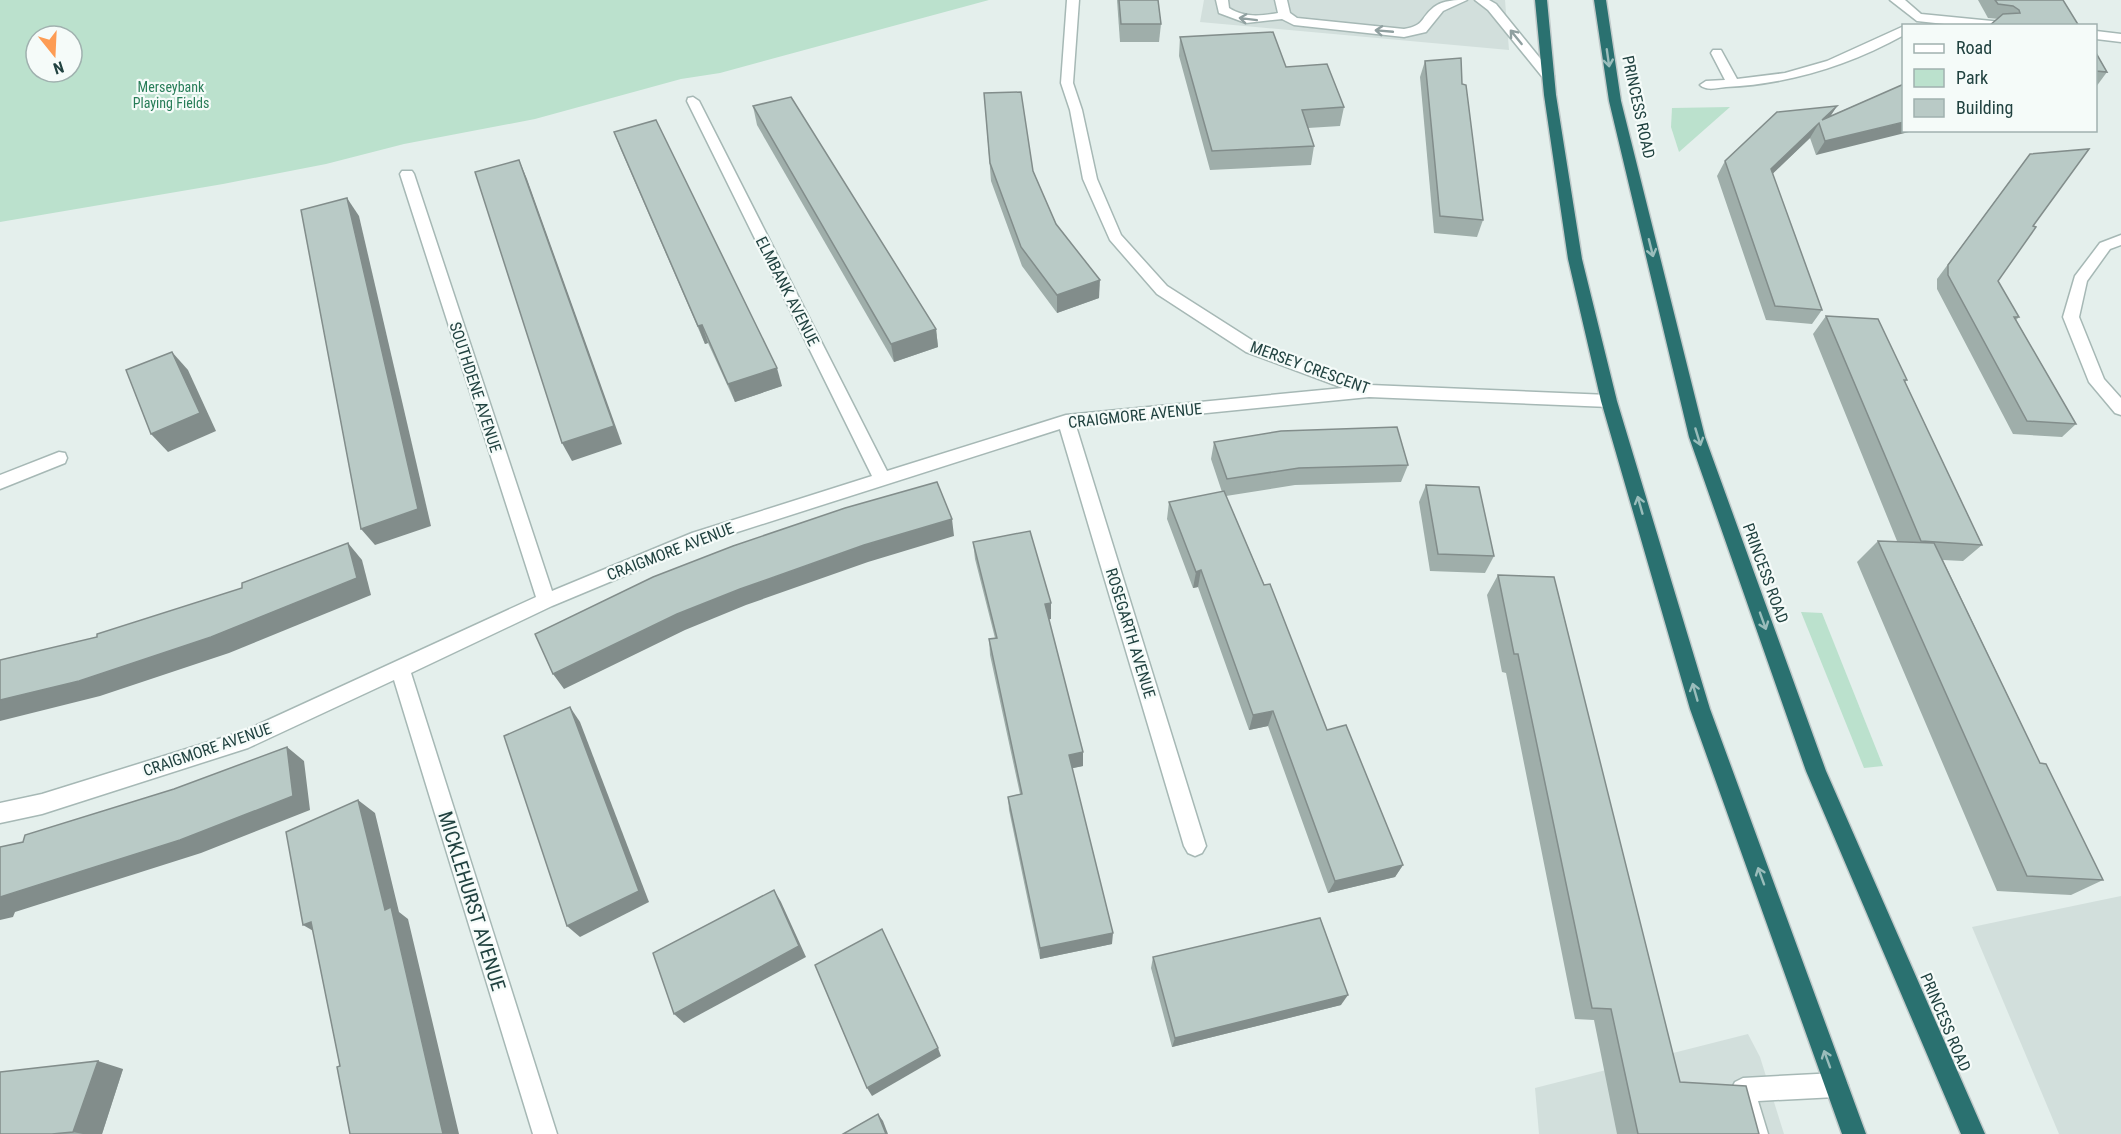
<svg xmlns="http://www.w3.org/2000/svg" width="2121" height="1134" viewBox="0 0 2121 1134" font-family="'Roboto Condensed',sans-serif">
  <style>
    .built { fill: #d2dfdc }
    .green { fill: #bbe1cd; fill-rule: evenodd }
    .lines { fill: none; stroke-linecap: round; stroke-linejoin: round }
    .lane-casing { stroke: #a6b8b5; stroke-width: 3 }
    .street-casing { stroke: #a6b8b5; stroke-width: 3 }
    .highway-casing { stroke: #c1caca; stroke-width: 3 }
    .lane { fill: #fff; fill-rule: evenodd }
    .street { fill: #fff; fill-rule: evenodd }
    .highway { fill: #2a7170; fill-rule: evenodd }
    .wall { fill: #9faeaa }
    .shaded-wall { fill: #828d8b }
    .building { fill: #b9cac6; stroke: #828d8b; stroke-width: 1.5 }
    .oneway { stroke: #90a0a0 }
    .oneway2 { stroke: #9abdbb }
    .labels { text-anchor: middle; stroke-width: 4.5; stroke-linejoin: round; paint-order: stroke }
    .far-park-label { font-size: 14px; fill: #287d58; stroke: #f5fbf9 }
    .street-label { font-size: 16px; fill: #214240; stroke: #f5fbf9 }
    .near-street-label { font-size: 20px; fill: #214240; stroke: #f5fbf9 }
  </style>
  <rect width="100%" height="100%" fill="#e4efec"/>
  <g class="built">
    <path d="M1204,0H1505L1509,50L1200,22Z"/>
    <path d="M2121,896V1134H2059L1972,927Z"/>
    <path d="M1748,1034L1760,1057L1784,1134H1539L1535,1088Z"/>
  </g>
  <g class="green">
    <path d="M0,0H989L720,73L681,79L535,119L404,144L326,164L223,184L0,222ZM36,36H72V72H36Z"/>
    <path d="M1730,107L1679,152L1671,127L1672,108Z"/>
    <path d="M1801,612L1822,613L1883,766L1864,768Z"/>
  </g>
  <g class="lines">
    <g class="lane-casing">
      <g id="lane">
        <path d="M1216,0H1228L1229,8C1245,18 1260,16 1278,13L1275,0H1287L1290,13L1297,18L1404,29C1426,25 1419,19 1434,7C1443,0 1456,0 1467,0L1443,11L1426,32L1404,37L1294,25L1282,19L1246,23L1219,13Z"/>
        <path d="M1475,0H1489L1496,4L1552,73L1554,76L1552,79H1544L1488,10Z"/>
        <path d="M1836,1073L1844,1077L1848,1085L1844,1093L1836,1097L1758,1101L1768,1134H1744L1731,1090L1735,1082L1743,1078Z"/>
      </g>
    </g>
    <g class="street-casing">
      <g id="street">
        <path d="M1067,0H1079L1073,83L1082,110L1097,179L1121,235L1167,286L1258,344L1370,385L1609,395L1615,397L1617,401L1615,405L1609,407L1369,397L1076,426L1206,846L1202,853L1195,856L1188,853L1184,846L1060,429L703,543L552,606L411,673L557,1134H533L394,680L248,748L42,814L0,823V803L42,794L244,731L536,597L400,174L402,171H412L414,174L552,591L692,533L872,476L687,101L688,98L693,97L699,101L887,471L1066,415L1343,388L1246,352L1157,294L1110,240L1083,179L1070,110L1061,83Z"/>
        <path d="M1890,0H1905L1921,14L2002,22L2008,26H1963L1917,21Z"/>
        <path d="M1904,26V35C1848,66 1789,84 1726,87C1717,88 1706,91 1700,85L1706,81L1725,80L1711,53L1713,50H1721L1737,79L1785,73L1827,61Z"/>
        <path d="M2096,31L2121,34V42L2096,39Z"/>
        <path d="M2121,235V245L2110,249L2087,281L2079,317L2104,379L2121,398V415L2115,413L2089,382L2063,317L2075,276L2100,243Z"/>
        <path d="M59,452L65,453L67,458L65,463L0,489V475Z"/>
      </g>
    </g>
    <g class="highway-casing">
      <g id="highway">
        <path d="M1535,0H1547L1556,95L1582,259L1617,401L1710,709L1866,1134H1842L1690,709L1601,401L1568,259L1544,95Z"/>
        <path d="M1594,0H1606L1621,101L1705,437L1826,771L1985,1134H1961L1806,771L1689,437L1609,101Z"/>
      </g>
    </g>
    <use href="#lane" class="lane"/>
    <use href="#street" class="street"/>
    <use href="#highway" class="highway"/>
  </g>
  <g class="wall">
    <path d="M1117,0H1158L1161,24L1159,42H1120Z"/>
    <path d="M1978,0H2063L2079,26L1988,18Z"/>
    <path d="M1180,37L1286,67L1344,107L1340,126L1308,128L1314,146L1311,165L1210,170L1179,56Z"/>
    <path d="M2096,53L2107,72L2096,87Z"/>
    <path d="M1425,61L1462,84L1483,220L1477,237L1434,233L1420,77Z"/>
    <path d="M1904,84L1816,155L1810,138L1772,174L1822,310L1812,324L1766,320L1717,176L1725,161L1837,106L1830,116Z"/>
    <path d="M984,93L1033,171L1056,224L1099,298L1057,313L1022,266L991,181Z"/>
    <path d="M753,106L936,329L938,347L894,362L757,125Z"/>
    <path d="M614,132L782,386L735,402L708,343L705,344L621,150Z"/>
    <path d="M2030,154L2033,226L1998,281L2019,317L2016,320L2076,424L2062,437L2013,434L1937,289V279Z"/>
    <path d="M1826,316L1907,380L1905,382L1982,545L1963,561L1943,560L2040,763L2103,880L2071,895L1997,891L1857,562L1878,541H1897L1813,334Z"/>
    <path d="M1214,442L1408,465L1401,482L1295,485L1226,496L1327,730L1403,865L1395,877L1328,893L1268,726L1249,730L1198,587L1193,588L1167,519L1169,502L1222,492L1211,459Z"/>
    <path d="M1426,485L1494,556L1485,573L1430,571L1419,502Z"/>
    <path d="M973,542L1051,619H1049L1083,766L1072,768L1112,944L1040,959L1009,810L1008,797L1020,794L990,655L989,639L995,638L975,559Z"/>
    <path d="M1498,575L1680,1082L1759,1134H1617L1594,1020L1575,1019L1506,673L1502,672L1487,595Z"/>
    <path d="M1153,957L1341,1005L1172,1047L1151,968Z"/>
    <path d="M123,1069L102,1134H0Z"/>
  </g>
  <g class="shaded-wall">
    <path d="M1837,106L1828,120H1822Z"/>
    <path d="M1904,122V130H1917L1816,155L1825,141Z"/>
    <path d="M1819,123L1810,138L1762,184L1771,169Z"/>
    <path d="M519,160L527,179L622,444L572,461L562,443Z"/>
    <path d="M347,198L359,216L431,526L375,545L361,529Z"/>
    <path d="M1100,280L1099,298L1057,313V295Z"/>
    <path d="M702,325L708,343L705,344L698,326Z"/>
    <path d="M936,329L938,347L894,362L891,344Z"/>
    <path d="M172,352L188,370L216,431L168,452L151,434Z"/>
    <path d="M777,368L782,386L735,402L728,384Z"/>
    <path d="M952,519L954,536L868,562L746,605L685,630L564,689L553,674L677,614L740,589L864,545Z"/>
    <path d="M348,543L362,560L371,595L229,653L100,696L0,721V700Z"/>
    <path d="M1201,570L1198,587L1193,588L1196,572Z"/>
    <path d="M1051,603V619L1045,620V604Z"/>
    <path d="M570,707L580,722L649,902L580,937L567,926Z"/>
    <path d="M1273,711L1268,726L1249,730L1253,715Z"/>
    <path d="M287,747L304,761L310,810L201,853L15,912L13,917L0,920V897Z"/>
    <path d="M1083,752V766L1069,769V755Z"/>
    <path d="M358,800L375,813L399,912L408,919L459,1134H443L385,910Z"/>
    <path d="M1403,865L1395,877L1328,893L1335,881Z"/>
    <path d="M774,890L781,902L806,957L684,1023L674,1014Z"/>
    <path d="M311,922L322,936L303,925Z"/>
    <path d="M1113,933L1112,944L1040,959V948Z"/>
    <path d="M1348,995L1341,1005L1172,1047L1175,1038Z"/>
    <path d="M938,1048L941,1056L872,1096L867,1088Z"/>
    <path d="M98,1061L123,1069L102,1134H83L73,1132Z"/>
    <path d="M878,1114L883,1121L888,1134H886Z"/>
  </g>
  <g class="building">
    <path d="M1119,0H1158L1161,24H1121Z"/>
    <path d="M1995,0H2063L2079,26H1989L2003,14L2020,13L2019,10L2013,6L1998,4Z"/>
    <path d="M1273,32L1286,67L1327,64L1344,107L1302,110L1314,146L1212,151L1180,37Z"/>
    <path d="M2096,53L2107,72L2096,71Z"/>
    <path d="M1461,58L1462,84L1466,85L1483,220L1440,216L1425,61Z"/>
    <path d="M1904,84V122L1825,141L1819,123L1771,169L1822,310L1775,306L1725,161L1777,112L1837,106L1822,120Z"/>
    <path d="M1021,92L1033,171L1056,224L1100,280L1057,295L1021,247L990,163L984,93Z"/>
    <path d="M791,97L936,329L891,344L753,106Z"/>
    <path d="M656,120L777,368L728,384L702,325L698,326L614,132Z"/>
    <path d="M2089,149L2033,226L2036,227L1998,281L2019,317H2014L2076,424L2027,421L1948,275V265L2030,154Z"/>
    <path d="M519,160L614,426L562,443L475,172Z"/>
    <path d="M347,198L418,509L361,529L301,210Z"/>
    <path d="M1826,316L1878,319L1907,380H1904L1982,545L1921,541Z"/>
    <path d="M172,352L200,413L151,434L126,370Z"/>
    <path d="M1397,427L1408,465L1299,468L1227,479L1214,442L1281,431Z"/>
    <path d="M937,482L952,519L864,545L740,589L677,614L553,674L535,634L653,577L733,546L845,508Z"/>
    <path d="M1426,485L1479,487L1494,556L1438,554Z"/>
    <path d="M1224,491L1264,585L1270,584L1327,730L1346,725L1403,865L1335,881L1273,711L1253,715L1201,570L1196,572L1169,502Z"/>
    <path d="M1030,531L1051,603L1045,604L1083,752L1069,755L1113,933L1040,948L1008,797L1022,794L989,639L997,638L973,542Z"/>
    <path d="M1878,541L1934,543L2040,763L2046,764L2103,880L2027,876Z"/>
    <path d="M348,543L357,578L211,637L79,681L0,700V660L97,637V634L242,588V583Z"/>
    <path d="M1498,575L1554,577L1680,1082L1746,1086L1759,1134H1638L1611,1009L1592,1008L1518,654H1514Z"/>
    <path d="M570,707L639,891L567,926L504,736Z"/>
    <path d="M287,747L293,796L180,840L0,897V847L23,842L25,835L174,789Z"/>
    <path d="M358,800L385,910L391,907L443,1134H350L337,1067L340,1066L311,922L303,925L286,832Z"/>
    <path d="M774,890L799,946L674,1014L653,953Z"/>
    <path d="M1320,918L1348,995L1175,1038L1153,957Z"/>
    <path d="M882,929L938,1048L867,1088L815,965Z"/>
    <path d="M98,1061L73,1132L52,1134H0V1072Z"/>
    <path d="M878,1114L886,1134H843Z"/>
  </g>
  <defs><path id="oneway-shaft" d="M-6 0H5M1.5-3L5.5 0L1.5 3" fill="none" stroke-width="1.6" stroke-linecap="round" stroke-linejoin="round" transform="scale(1.5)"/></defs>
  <g class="oneway">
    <use href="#oneway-shaft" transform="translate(1248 19) rotate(-173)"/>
    <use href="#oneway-shaft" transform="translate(1384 31) rotate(-175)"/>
    <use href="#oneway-shaft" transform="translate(1516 37) rotate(-129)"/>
  </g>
  <g class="oneway2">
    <use href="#oneway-shaft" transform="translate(1608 58) rotate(82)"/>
    <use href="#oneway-shaft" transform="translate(1651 248) rotate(76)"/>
    <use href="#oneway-shaft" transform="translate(1698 437) rotate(73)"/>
    <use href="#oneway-shaft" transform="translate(1640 505) rotate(-106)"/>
    <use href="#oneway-shaft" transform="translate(1763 621) rotate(70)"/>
    <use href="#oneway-shaft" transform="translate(1695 692) rotate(-106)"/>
    <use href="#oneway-shaft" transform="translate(1761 876) rotate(-110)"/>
    <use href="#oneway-shaft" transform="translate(1827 1059) rotate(-110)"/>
  </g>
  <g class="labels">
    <g class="far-park-label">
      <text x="171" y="92">Merseybank<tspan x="171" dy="16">Playing Fields</tspan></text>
    </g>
    <g class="street-label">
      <text transform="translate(1639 107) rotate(78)" y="6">PRINCESS ROAD</text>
      <text transform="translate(788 291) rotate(63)" y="6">ELMBANK AVENUE</text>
      <text transform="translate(1310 367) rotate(20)" y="6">MERSEY CRESCENT</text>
      <text transform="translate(476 387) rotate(72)" y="6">SOUTHDENE AVENUE</text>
      <text transform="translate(1135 415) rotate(-6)" y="6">CRAIGMORE AVENUE</text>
      <text transform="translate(670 551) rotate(-21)" y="6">CRAIGMORE AVENUE</text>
      <text transform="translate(1766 573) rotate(70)" y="6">PRINCESS ROAD</text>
      <text transform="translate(1131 633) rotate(73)" y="6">ROSEGARTH AVENUE</text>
      <text transform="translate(207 749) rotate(-19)" y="6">CRAIGMORE AVENUE</text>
      <text transform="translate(1946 1022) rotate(67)" y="6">PRINCESS ROAD</text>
    </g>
    <g class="near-street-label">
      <text transform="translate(472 901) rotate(73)" y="7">MICKLEHURST AVENUE</text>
    </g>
  </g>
  <rect x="1902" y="24" width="195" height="108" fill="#f5fbf9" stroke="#a0b1af" stroke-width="1.5"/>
  <rect x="1914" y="44" width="30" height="9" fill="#ffffff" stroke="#a0b1af" stroke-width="1.5"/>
  <text x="1956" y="54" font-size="18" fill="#214240">Road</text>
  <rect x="1914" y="69" width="30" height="18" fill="#bbe1cd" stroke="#a0b1af" stroke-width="1.5"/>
  <text x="1956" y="84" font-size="18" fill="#214240">Park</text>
  <rect x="1914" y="99" width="30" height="18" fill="#b9cac6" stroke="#a0b1af" stroke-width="1.5"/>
  <text x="1956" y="114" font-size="18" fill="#214240">Building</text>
  <g transform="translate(54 54) rotate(162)"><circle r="28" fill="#f5fbf9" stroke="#a0b1af" stroke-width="1.5"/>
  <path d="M0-4.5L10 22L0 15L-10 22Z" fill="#fd9c54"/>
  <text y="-9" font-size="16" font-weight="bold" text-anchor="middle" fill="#214240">N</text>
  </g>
</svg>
